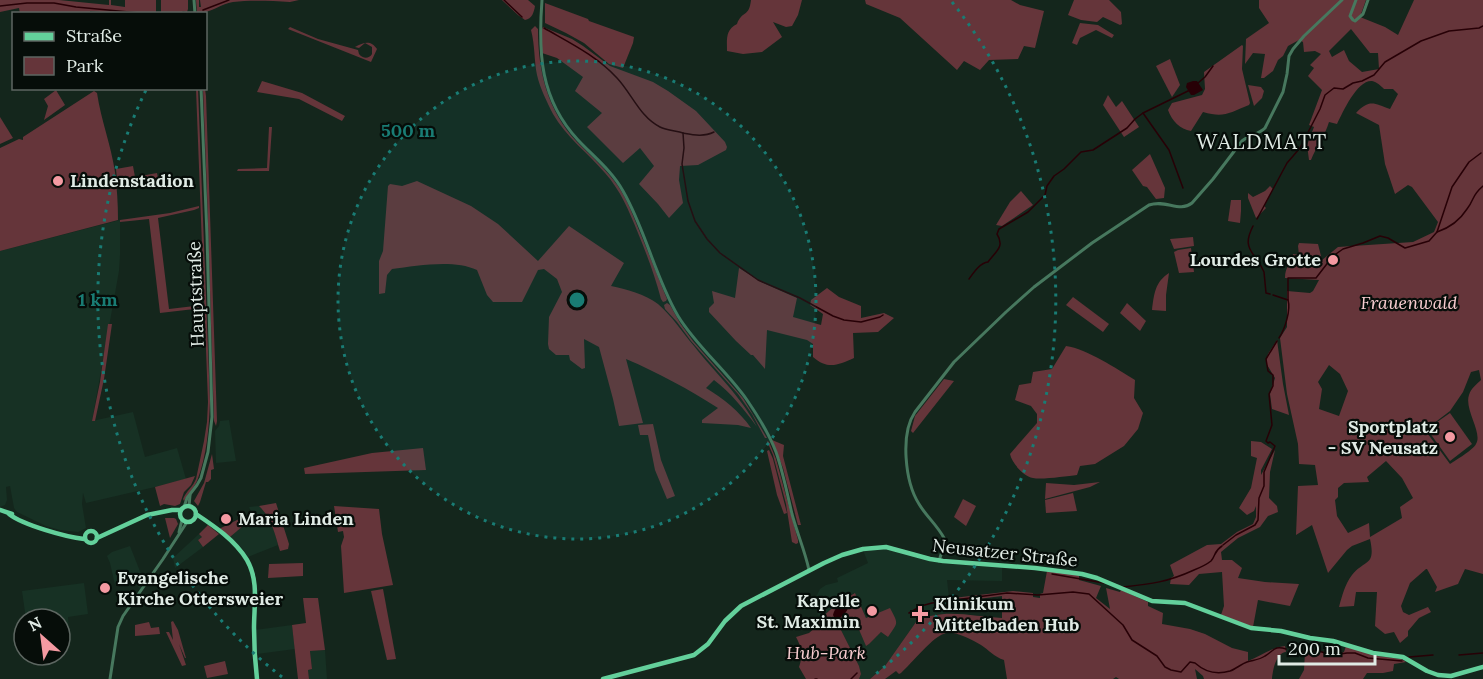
<svg xmlns="http://www.w3.org/2000/svg" width="1483" height="679" viewBox="0 0 1483 679" font-family="Lora,serif">
  <style>
    .built { fill: #173124 }
    .green { fill: #65353a; fill-rule: evenodd }
    .water { fill: #270006 }
    .lines { fill: none; stroke-linecap: round; stroke-linejoin: round }
    .stream { stroke: #270006; stroke-width: 1.5 }
    .minor { stroke: #47785e; stroke-width: 3 }
    .major { stroke: #63d09b; stroke-width: 4.5 }
    .ring { fill: none; stroke: #197c74; stroke-width: 3; stroke-dasharray: 3 6 }
    .poi-dot { fill: #f49aa2; stroke: #060d09; stroke-width: 2 }
    .labels { text-anchor: middle; stroke-width: 4.5; stroke-linejoin: round; paint-order: stroke }
    .poi-label { font-size: 18px; font-weight: bold; fill: #e0ebe5; stroke: #060d09; text-anchor: start }
    .street-label { font-size: 18px; fill: #e0ebe5; stroke: #060d09 }
    .park-label { font-size: 18px; font-style: italic; fill: #f8cdd0; stroke: #060d09 }
    .quarter-label { font-size: 21px; letter-spacing: 1.5px; fill: #e0ebe5; stroke: #060d09 }
    .centre { fill: #197c74; stroke: #060d09; stroke-width: 3 }
    .ring-label { font-size: 18px; text-anchor: middle; font-weight: bold; fill: #197c74; stroke: #060d09; stroke-width: 4.5; stroke-linejoin: round; paint-order: stroke }
  </style>
  <rect width="100%" height="100%" fill="#14261c"/>
  <g class="built">
    <path d="M120,220V255L119,271L92,421L133,412L145,457L177,448L186,479L155,487L86,503L83,493L82,504L86,528L78,532L60,530L46,526L17,512L14,508L10,486L6,487L7,500L5,505L0,507V251Z"/>
    <path d="M229,420L236,461L216,463L215,431L219,426L220,421Z"/>
    <path d="M259,506L265,512L273,525L278,545L248,557L242,548L230,537L244,525L255,520L249,507Z"/>
    <path d="M199,534L202,537L198,540L203,547L175,568L173,558Z"/>
    <path d="M130,546L143,579L146,582L140,589L134,581L115,585L110,563L107,556L112,552Z"/>
    <path d="M882,548L896,550L928,561L947,564L1002,566V581L947,580L949,598H953L955,613L938,614L916,622L885,666L870,679H859L861,674L859,666L839,626L854,618L866,645L869,644L881,632L888,637L890,609L866,618L854,593L838,603L820,619L815,606L814,601L820,589L826,585L838,582L837,578L868,563L863,550Z"/>
    <path d="M84,583L88,614L68,617L70,645L60,646V619H26L22,591Z"/>
    <path d="M292,625L295,649L257,654L255,630Z"/>
    <path d="M325,650L327,679H309L308,670L312,669L310,651Z"/>
  </g>
  <g class="green">
    <path d="M0,0H59L109,5V0H111V5L125,7V0H156V12L161,13V0H188V9L187,12L182,11L185,14H128L90,11V14H20L19,8L0,12Z"/>
    <path d="M196,0H199V7H201L200,0H299L290,2C271,1 251,0 233,2C220,4 210,14 197,13Z"/>
    <path d="M502,0H528L535,6C534,12 532,19 525,20L518,15Z"/>
    <path d="M751,0H802L798,15L792,26L786,27L773,22L782,37L762,52L743,54L727,51C727,40 725,30 737,24C742,10 749,18 751,0Z"/>
    <path d="M865,0H1011L1020,5L1044,11L1035,48L1024,46L1018,59L989,60L980,70L964,61L957,70L900,18L866,4Z"/>
    <path d="M1074,0H1109L1121,12L1122,24L1120,25L1103,17L1097,22L1081,20L1068,15Z"/>
    <path d="M1259,0H1366L1360,17L1385,27L1398,35L1414,0H1483V574L1465,569L1458,584L1435,592L1437,587L1427,569H1426L1410,583L1401,606L1403,612L1409,615L1428,607L1431,612L1419,618L1408,631V636L1400,643L1394,632L1385,634L1375,626L1377,592H1356L1354,606L1339,607C1342,596 1345,584 1352,575C1365,559 1376,567 1370,539L1352,546L1347,550L1328,573L1312,525L1296,535L1298,486L1318,485L1315,465L1299,464L1298,444L1287,394L1280,338L1287,327V291L1310,293L1313,291L1319,280L1285,278C1285,266 1291,265 1293,254L1299,255L1298,246L1299,243L1318,244L1322,260L1338,247L1413,242L1434,232L1438,222L1412,187L1408,185L1395,194L1385,164L1379,125L1356,113C1369,99 1374,103 1390,109L1398,94L1393,89H1384C1381,86 1377,82 1372,81C1357,80 1343,112 1337,124L1329,122C1325,136 1316,147 1311,160H1309L1307,145L1314,127L1309,125L1322,90L1308,76L1314,68L1310,65L1321,54L1315,51L1304,52L1303,42L1299,40L1288,46L1283,56L1278,60L1273,71L1264,78H1261L1265,54L1253,53L1245,64L1246,39L1269,23L1259,8ZM1351,29L1370,53H1378L1379,69L1362,72L1349,61L1344,50L1332,57L1329,51ZM1329,365L1340,374L1348,391L1339,416L1319,409L1322,389L1318,382ZM1479,370L1481,380C1477,384 1471,388 1469,395C1464,409 1483,433 1476,444C1473,450 1456,460 1450,464L1425,430L1450,411L1463,392L1471,372ZM1386,461L1402,478L1413,498L1400,507L1402,518L1370,537L1369,523L1348,533L1337,516L1335,500L1338,497V488L1344,483L1369,482L1367,477Z"/>
    <path d="M545,3L588,19L589,21L634,37L633,43L623,68L609,64L584,43L566,33L545,23Z"/>
    <path d="M1080,23L1098,25L1114,35L1112,38L1096,30L1080,38L1077,45L1072,43Z"/>
    <path d="M535,26L538,29C538,71 547,110 577,142C591,156 606,169 618,186C628,201 634,218 641,235C650,256 658,278 667,299L666,301L663,302L661,299C655,276 647,255 638,233C629,211 621,191 605,173C588,153 566,137 553,114C547,102 540,88 537,75C534,60 535,45 531,30Z"/>
    <path d="M290,27L318,39L358,50L359,54C363,59 369,59 372,54V47L365,43L359,48L355,47C364,42 371,40 377,49L371,62L288,29Z"/>
    <path d="M543,27L572,39L583,46L610,66L653,82L668,91L696,111L725,142L727,147L726,150L698,165L680,166L679,180L683,203L669,218L658,204L639,184L654,166L640,148L623,163L587,127L602,113L575,91L583,77L557,58L542,53V29Z"/>
    <path d="M1242,45L1243,46L1242,69L1250,103L1249,105C1229,113 1224,118 1203,112L1191,131C1180,129 1172,121 1168,110L1172,103L1202,95L1205,89L1204,72Z"/>
    <path d="M1170,59L1180,85L1172,97L1156,66Z"/>
    <path d="M262,81L302,93L345,116L342,121L299,99L257,92Z"/>
    <path d="M1248,85L1261,87L1264,91L1262,98L1254,106Z"/>
    <path d="M198,88L210,401C209,427 207,456 197,481C194,488 188,493 184,501L183,499C186,491 193,487 196,479L204,441L207,422L208,402L196,89Z"/>
    <path d="M203,89H205L206,96L217,421L216,426L214,421L207,192Z"/>
    <path d="M56,90L65,105L44,120L48,106L44,99Z"/>
    <path d="M94,91L97,93C101,120 111,145 115,172C117,188 118,204 118,220L0,251V148L19,139L23,140V137Z"/>
    <path d="M1108,95L1116,107L1122,101L1139,127L1124,137L1103,105Z"/>
    <path d="M0,117L13,138L0,144Z"/>
    <path d="M269,127H272L269,171H237L238,169L267,168Z"/>
    <path d="M1150,154L1165,188L1164,198L1156,199L1147,187L1143,186L1132,170Z"/>
    <path d="M133,166L135,177L157,173L159,183L118,189L116,169Z"/>
    <path d="M417,181L471,206L498,224L538,261L569,226L624,263L611,286C626,289 645,294 658,304C672,316 682,332 694,346C716,374 740,395 757,427C744,409 731,393 714,380L706,388C724,399 739,411 751,428L738,425L702,423V420L718,408C688,389 659,373 626,359L643,423L619,426L613,399L599,347L584,339L585,368L582,369L570,360L569,355H556L549,349L548,344L549,317L562,292L557,279L544,269L538,270L522,302H493L487,295L477,270C453,259 417,266 392,269L387,275L385,293L379,294V261L383,251L388,186L390,184L402,186Z"/>
    <path d="M1270,186L1273,189L1264,206L1266,208L1256,218L1248,198V193L1253,197L1265,191Z"/>
    <path d="M1021,191L1033,205L1002,226L996,225L1010,202Z"/>
    <path d="M1231,200H1241V211L1240,223L1228,221Z"/>
    <path d="M199,206V208L194,210L158,218L169,309L203,305V308L160,313L149,219L120,222V220L170,213Z"/>
    <path d="M1193,237L1194,246L1174,249L1170,239Z"/>
    <path d="M1191,248L1194,272L1179,273L1174,252L1178,250Z"/>
    <path d="M739,268L763,283L797,298L793,317L821,325L823,314L810,305L811,300L827,288L839,297L861,306V318L884,313L894,318L878,332L853,333L854,358C838,365 828,370 813,357V344L807,340L767,330L765,369L753,355H751L736,341L709,312V308L714,303L712,291L735,298Z"/>
    <path d="M1169,273L1166,295V311L1152,310C1154,294 1155,282 1169,273Z"/>
    <path d="M1073,297L1109,324L1103,332L1066,305Z"/>
    <path d="M667,303L670,305L680,323L693,341L743,398L767,438H765L752,414L738,394L691,341L677,322L665,309L664,305Z"/>
    <path d="M1127,303L1146,321L1140,331L1120,313Z"/>
    <path d="M108,324H112L104,379L95,421H92L100,382Z"/>
    <path d="M1277,340L1283,384L1289,415L1272,409L1270,394L1275,378L1266,363L1268,354Z"/>
    <path d="M1066,346C1087,349 1117,369 1135,380L1134,398L1143,413L1138,429L1124,446L1095,464L1080,466L1077,475C1067,476 1042,480 1033,478C1023,476 1012,463 1010,454L1037,423V414L1031,406L1015,400L1019,385L1031,383L1033,372L1052,369Z"/>
    <path d="M944,379L954,381L913,433L911,431L915,416Z"/>
    <path d="M1450,413L1472,444L1450,461L1427,429Z"/>
    <path d="M653,424L661,460L675,496L667,499L655,470L648,435H640L638,425Z"/>
    <path d="M772,440L784,445L783,456L801,525H798L783,468Z"/>
    <path d="M767,441L769,442L776,459L798,540V543L796,544L792,542L786,504L773,455Z"/>
    <path d="M1251,441L1261,442L1272,449L1261,470V475L1275,450L1270,472L1269,498L1277,506L1278,512L1268,516L1260,527L1238,538L1221,552L1222,560H1232L1242,568L1238,578L1265,582L1299,584L1290,606L1258,600L1253,627L1221,615L1224,606L1222,572L1199,574L1189,585L1170,584L1171,578L1174,576L1170,565L1207,545L1221,544L1237,532L1253,524L1256,517V506L1254,511L1247,515L1239,508L1251,488L1257,458L1251,456Z"/>
    <path d="M423,448L426,470L305,474L304,468L372,453Z"/>
    <path d="M769,450L773,459L787,513L784,514L777,495L767,451Z"/>
    <path d="M212,454L214,469L211,470V479L208,482H206L200,502L198,506L194,501L204,483Z"/>
    <path d="M195,476L191,485L184,492L180,504L175,506L164,504L160,506L155,487Z"/>
    <path d="M1100,482L1090,487L1045,499L1046,483L1074,485Z"/>
    <path d="M1073,493L1077,511L1046,513L1045,500Z"/>
    <path d="M963,499L976,506L966,526L954,517Z"/>
    <path d="M276,503L289,544L288,549L280,551C275,535 272,518 259,506Z"/>
    <path d="M334,506L379,509L382,534L393,585L344,593L341,546L344,537L343,531L338,532Z"/>
    <path d="M165,518H174L176,519L178,524L170,538Z"/>
    <path d="M239,519L243,526L230,537L219,529Z"/>
    <path d="M208,525L219,534L203,547L198,540L202,537L199,534Z"/>
    <path d="M303,563V576L268,578L269,564Z"/>
    <path d="M1047,571L1079,575V580L1101,586L1096,598L1110,609L1106,588L1120,592L1121,590L1148,602V606L1163,613L1162,624L1190,629L1205,634L1232,648L1248,652V661C1261,656 1270,648 1285,646L1286,652C1276,653 1273,669 1272,679H1204L1203,676L1195,669L1197,679H1119L1116,677L1113,679H1007L1004,660C994,657 989,650 981,645C973,640 956,631 946,633C934,635 911,664 901,673L899,674L896,671L885,679H870L885,666L916,622C942,607 974,617 1002,618V596L954,602L953,598L1013,591L1033,593V597L1040,598V594L1043,593Z"/>
    <path d="M383,589L396,659L387,660L371,591Z"/>
    <path d="M855,593L866,618L890,608C899,625 898,622 888,637L881,632L869,644L866,646L854,618L839,626L859,666L861,674L859,679H806L799,667C803,656 802,648 796,637L809,633L816,627L820,619L838,603Z"/>
    <path d="M303,598H318L325,650L310,651L312,669L308,670L309,679H298L292,625L306,623Z"/>
    <path d="M173,621L178,630L186,658H185L179,644L186,665L182,666L166,632H169L173,640L171,622Z"/>
    <path d="M149,622L151,628L159,627L160,634L135,636V625Z"/>
    <path d="M1346,646L1378,656L1401,659L1406,662L1394,664L1393,671L1383,673H1367L1363,679H1299L1304,670L1305,652H1325L1333,656L1344,652Z"/>
    <path d="M225,661L228,674L207,678L204,666Z"/>
  </g>
  <g class="water">
    <path d="M1193,81H1197L1203,90L1194,95H1191L1186,87L1187,83Z"/>
    <path d="M846,600L850,602C849,609 843,619 835,619L833,615C834,609 840,603 846,600Z"/>
  </g>
  <g class="lines">
    <g class="stream">
      <path d="M504,0L522,17"/>
      <path d="M0,6L27,3H54L76,7L150,14"/>
      <path d="M203,10L229,0"/>
      <path d="M182,14L183,13"/>
      <path d="M544,28C570,43 597,56 617,78C632,94 640,117 660,127C666,130 676,131 683,133L684,148L682,164L688,201L695,221L707,239L720,253L758,280L800,298L833,316L844,320L861,322L880,317L883,315"/>
      <path d="M1198,83L1205,77L1213,66"/>
      <path d="M1143,113L1169,150L1183,188"/>
      <path d="M683,133C694,135 704,137 714,132"/>
      <path d="M1257,219L1287,163L1300,148L1320,109L1325,95L1334,88L1343,89L1353,83L1362,81L1374,75L1385,62L1421,41L1449,31L1479,28L1483,26"/>
      <path d="M1253,226C1246,240 1246,247 1257,259"/>
      <path d="M1437,232C1449,228 1460,220 1467,209C1475,199 1471,196 1483,186"/>
      <path d="M1258,260L1264,272L1266,293L1270,294"/>
      <path d="M969,279C974,272 980,263 988,262C996,251 1005,247 997,234L999,229L1028,212L1045,195L1047,186L1054,176L1064,169L1081,152L1093,150L1127,128L1135,119L1143,113L1190,90"/>
      <path d="M1273,295L1288,300C1291,310 1285,329 1279,338"/>
      <path d="M1288,300V278H1316L1333,256L1343,249L1363,243L1380,236L1388,238L1405,248L1429,241L1437,232L1452,187L1469,162L1481,153"/>
      <path d="M1223,545L1236,535L1255,525L1258,520L1259,498L1264,486V472L1275,446L1270,442L1268,443L1266,441L1272,425L1269,394L1273,386V375L1268,371L1266,359L1277,341"/>
      <path d="M1052,574L1104,583"/>
      <path d="M1123,587C1151,584 1168,582 1194,570C1199,568 1206,565 1211,561C1216,555 1214,551 1222,546"/>
      <path d="M909,613L921,606L932,603L1007,593L1038,595L1073,592L1089,594L1123,625L1132,640L1157,656L1165,667L1171,670L1181,672L1190,662L1195,663C1205,672 1217,675 1230,671C1236,669 1241,664 1247,662C1253,660 1259,660 1265,656C1274,651 1274,645 1286,649"/>
      <path d="M1294,650L1297,649L1304,652L1318,651L1333,655L1347,653H1355L1368,658L1402,661"/>
      <path d="M1459,655L1483,653"/>
      <path d="M1409,657L1433,655"/>
      <path d="M815,679H817"/>
      <path d="M851,679L857,673"/>
    </g>
    <g class="minor">
      <path d="M194,0L195,14"/>
      <path d="M542,0C538,53 540,99 578,140C594,157 612,171 623,191C646,231 655,277 678,316C697,347 726,370 747,400C758,416 769,434 776,452C783,472 787,493 792,514C797,533 805,551 809,570"/>
      <path d="M1356,0L1350,16L1353,20L1355,21L1363,14L1368,0"/>
      <path d="M189,506L190,495"/>
      <path d="M184,507L187,498L197,485L201,478L208,452L212,417L207,236L201,88"/>
      <path d="M179,532L182,520"/>
      <path d="M939,561L944,545V538C937,525 926,516 919,504C905,482 900,434 915,412L954,362L1006,312L1034,287L1092,243L1149,205C1166,199 1179,213 1192,203L1213,179L1242,141C1249,135 1259,134 1265,128L1283,92L1287,74L1289,56L1293,49L1304,36L1342,0"/>
      <path d="M110,679L118,627L123,616L163,559L187,522"/>
    </g>
    <g class="major">
      <circle cx="188" cy="514" r="8"/>
      <path d="M0,510L12,514"/>
      <path d="M9,514C23,525 66,537 84,539"/>
      <path d="M196,514C214,526 235,540 247,560C259,581 254,605 254,628C254,645 255,662 257,679"/>
      <circle cx="91" cy="537" r="6"/>
      <path d="M97,538L147,515L172,510H181"/>
      <path d="M603,679L694,655L708,644L725,621L741,606L824,563L842,555L863,549L886,547L930,559L943,561L1035,568L1082,574L1097,578L1152,601L1185,603L1251,628L1281,631L1310,638L1333,641L1373,653L1403,657L1427,671L1438,675L1451,676L1483,667"/>
    </g>
  </g>
  <circle cx="577" cy="300" r="239" fill="#197c74" fill-opacity=".12"/>
  <g class="ring">
    <circle cx="577" cy="300" r="239"/>
    <path d="M282 677A479 479 0 0 1 146 90M952 2A479 479 0 0 1 872 677"/>
  </g>
  <g class="poi-dot">
    <circle cx="58" cy="181" r="6"/>
    <circle cx="1333" cy="260" r="6"/>
    <circle cx="1450" cy="437" r="6"/>
    <circle cx="226" cy="519" r="6"/>
    <circle cx="105" cy="588" r="6"/>
    <circle cx="872" cy="611" r="6"/>
    <path d="M917 605h6v6h6v6h-6v6h-6v-6h-6v-6h6z"/>
  </g>
  <g class="labels">
    <g class="poi-label">
      <text x="70" y="187">Lindenstadion</text>
      <text x="1321" y="266" text-anchor="end">Lourdes Grotte</text>
      <text x="1438" y="433" text-anchor="end">Sportplatz<tspan x="1438" dy="21">- SV Neusatz</tspan></text>
      <text x="238" y="525">Maria Linden</text>
      <text x="117" y="584">Evangelische<tspan x="117" dy="21">Kirche Ottersweier</tspan></text>
      <text x="860" y="607" text-anchor="end">Kapelle<tspan x="860" dy="21">St. Maximin</tspan></text>
      <text x="934" y="610">Klinikum<tspan x="934" dy="21">Mittelbaden Hub</tspan></text>
    </g>
    <g class="street-label">
      <text transform="translate(196 294) rotate(-92)" y="6">Hauptstraße</text>
      <text transform="translate(1005 553) rotate(6)" y="6">Neusatzer Straße</text>
    </g>
    <g class="park-label">
      <text x="1409" y="309">Frauenwald</text>
      <text x="826" y="659">Hub-Park</text>
    </g>
    <g class="quarter-label">
      <text x="1262" y="149">WALDMATT</text>
    </g>
  </g>
  <circle cx="577" cy="300" r="9" class="centre"/>
  <g class="ring-label">
    <text x="408" y="137">500 m</text>
    <text x="98" y="306">1 km</text>
  </g>
  <rect x="12" y="12" width="195" height="78" fill="#060d09" stroke="#5d6661" stroke-width="1.5"/>
  <rect x="24" y="32" width="30" height="9" fill="#63d09b" stroke="#5d6661" stroke-width="1.5"/>
  <text x="66" y="42" font-size="18" fill="#e0ebe5">Straße</text>
  <rect x="24" y="57" width="30" height="18" fill="#65353a" stroke="#5d6661" stroke-width="1.5"/>
  <text x="66" y="72" font-size="18" fill="#e0ebe5">Park</text>
  <g transform="translate(42 637) rotate(332)"><circle r="28" fill="#060d09" stroke="#5d6661" stroke-width="1.5"/>
  <path d="M0-4.5L10 22L0 15L-10 22Z" fill="#f49aa2"/>
  <text y="-9" font-size="16" font-weight="bold" text-anchor="middle" fill="#e0ebe5">N</text>
  </g>
  <path d="M1279 655v9h96v-9" fill="none" stroke="#e0ebe5" stroke-width="3"/>
  <text x="1288" y="655" font-size="18" fill="#e0ebe5" stroke="#060d09" stroke-width="4.5" paint-order="stroke">200 m</text>
</svg>
